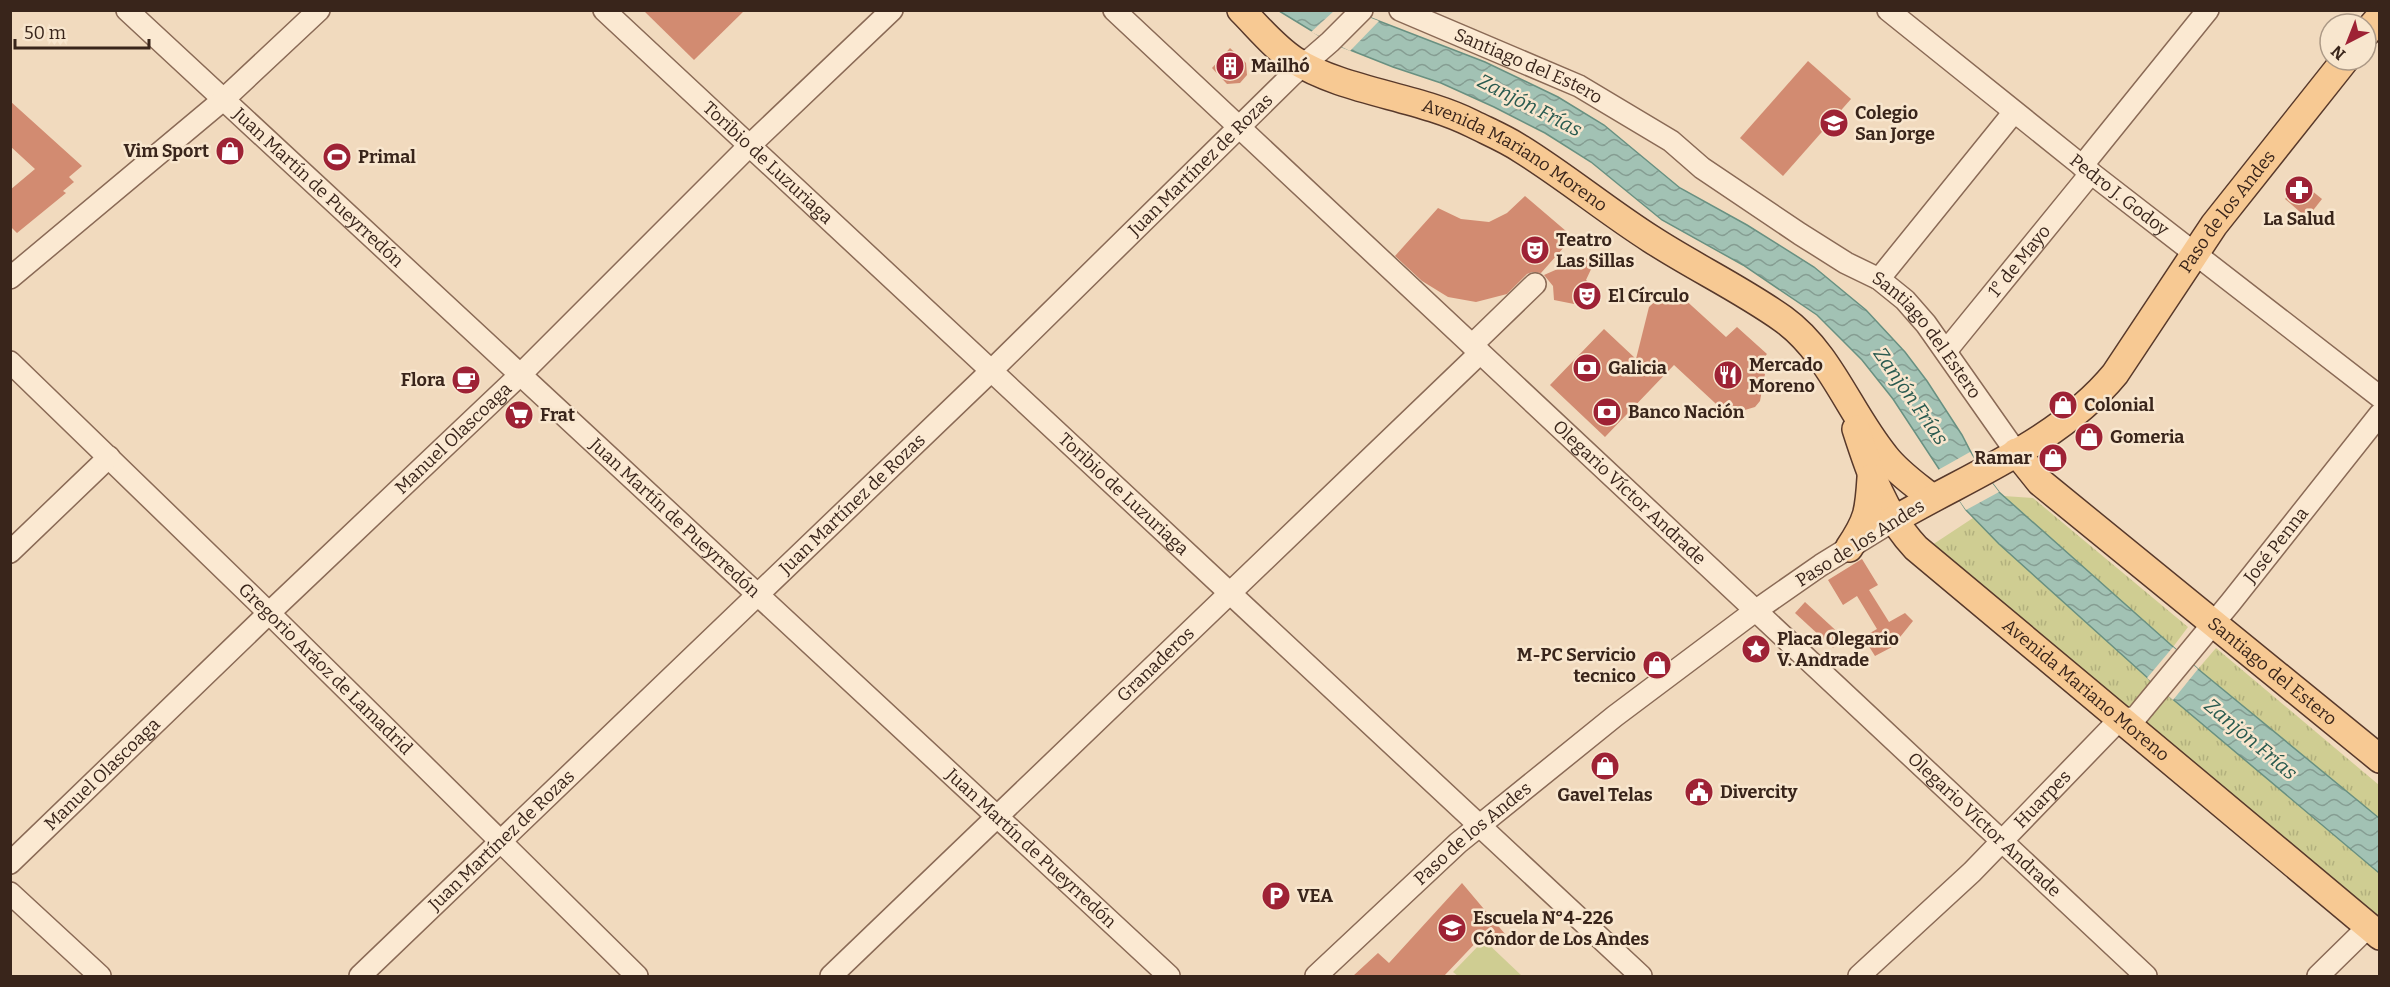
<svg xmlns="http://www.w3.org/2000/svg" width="2390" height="987" viewBox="0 0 2390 987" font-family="Bitter,serif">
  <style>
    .grass { fill: url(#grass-tufts) }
    .pitch { fill: #cfcd92 }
    .water { fill: url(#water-waves); stroke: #699081; stroke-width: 1.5 }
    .pier { fill: #f1dabe }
    .building { fill: #d28b71 }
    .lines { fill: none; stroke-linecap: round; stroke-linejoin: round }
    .minor-casing { stroke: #8a6a56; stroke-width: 24 }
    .major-casing { stroke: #58392b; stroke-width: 30 }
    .minor { stroke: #fbe9d2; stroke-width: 21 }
    .major { stroke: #f7c993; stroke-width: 27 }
    .labels { text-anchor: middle; stroke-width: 5; stroke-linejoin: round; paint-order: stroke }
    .poi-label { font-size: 18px; font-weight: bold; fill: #39251b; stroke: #f8e6ce; text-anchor: start }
    .street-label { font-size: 18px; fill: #39251b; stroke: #f8e6ce }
    .water-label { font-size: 20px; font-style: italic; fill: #295a4f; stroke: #f8e6ce }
  </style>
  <defs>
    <pattern id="grass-tufts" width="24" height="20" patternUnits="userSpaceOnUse" patternTransform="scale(1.5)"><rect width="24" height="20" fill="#cfcd92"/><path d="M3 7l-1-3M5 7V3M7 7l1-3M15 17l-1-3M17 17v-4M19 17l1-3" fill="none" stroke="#b2b07d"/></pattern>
    <pattern id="water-waves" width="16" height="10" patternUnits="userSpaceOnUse" patternTransform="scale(1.5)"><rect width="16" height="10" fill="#a2c2b4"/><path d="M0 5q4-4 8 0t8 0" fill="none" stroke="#859d92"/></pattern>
  </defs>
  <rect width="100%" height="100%" fill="#f1dabe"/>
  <g class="grass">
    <path d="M2004,496L2033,498L2188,627L2173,647Z"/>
    <path d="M1973,518L2150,680L2379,873V917L1932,545Z"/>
    <path d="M2216,648L2379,785V818L2198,669Z"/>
  </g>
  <path class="pitch" d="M1484,940L1522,976H1458L1453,972Z"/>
  <path class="water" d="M1279,11H1353L1485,62L1558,97L1604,125L1680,188L1747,225L1814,267L1866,310L1905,352L1927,381L1962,435L1976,462L1999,492L2198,669L2379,818V873L2150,680L1999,544L1966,510L1893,399L1862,360L1817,315L1743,265L1662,220L1591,162L1545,133L1494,107L1441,83L1393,67L1330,42Z"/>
  <g class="pier">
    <path d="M1334,11H1353L1379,21L1350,51L1311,32Z"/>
    <path d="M1970,452L1976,462L1999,492L1966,510L1938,470Z"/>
    <path d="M2173,647L2198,669L2173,700L2147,678Z"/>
  </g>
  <g class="building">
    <path d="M643,10H745L694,60Z"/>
    <path d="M1230,48L1246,63L1247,75L1240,83L1227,84L1212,68Z"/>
    <path d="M1808,61L1851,99L1783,176L1740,138Z"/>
    <path d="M10,101L82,166L69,177L74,182L63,191L66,193L17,233L10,226V190L35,169L10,146Z"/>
    <path d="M2300,181L2322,199L2307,218L2285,199Z"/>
    <path d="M1525,196L1573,237L1541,273L1532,272L1527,274L1507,294L1476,302L1448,297L1422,281L1395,256L1438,208L1461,219L1489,222L1507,213Z"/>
    <path d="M1585,257L1593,265L1586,280L1593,286L1574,304L1554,300L1553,286L1544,275Z"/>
    <path d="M1681,296L1726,337L1737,327L1767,354L1756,366L1765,374L1760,401L1755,407L1728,415L1674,365L1605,437L1550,385L1604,329L1636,359L1649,307L1654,302Z"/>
    <path d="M1862,559L1878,585L1869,590L1889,622L1905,613L1913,621L1892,647L1875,656L1863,637L1877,629L1857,596L1843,605L1828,580Z"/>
    <path d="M1805,602L1843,637L1833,648L1795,613Z"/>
    <path d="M1462,883L1505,934L1496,945L1484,934L1444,976H1353L1378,953L1389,963Z"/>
  </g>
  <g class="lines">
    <g class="minor-casing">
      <g id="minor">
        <path id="s1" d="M127,10L1169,976"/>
        <path id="s2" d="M604,10L1641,976"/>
        <path id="s3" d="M1114,10L2146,976"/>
        <path id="s4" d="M1400,10L1579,86L1671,141L1702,168L1800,234L1846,263L1879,279L1905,300L1926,324L2016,452"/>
        <path id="s5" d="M1888,10L2091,173L2380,397"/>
        <path d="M2082,166L2208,10"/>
        <path d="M10,278L224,99L319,10"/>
        <path d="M1879,279L2014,112"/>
        <path d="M1472,345L1535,284"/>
        <path id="s6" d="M1946,351L2091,173"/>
        <path id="s7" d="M10,362L269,613L637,976"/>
        <path d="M10,552L109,457"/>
        <path id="s8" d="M10,863L269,613L521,374L749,146L892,10"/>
        <path d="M10,893L100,976"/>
        <path id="s9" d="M360,976L991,371L1292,75L1330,42L1362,10"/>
        <path id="s10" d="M831,976L1480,353"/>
        <path id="s11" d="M1316,976L1458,843L1615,716L1755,611L1821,565L1894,520"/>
        <path id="s12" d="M1859,976L1972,872L2119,720L2136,717L2231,602L2380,414"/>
        <path d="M2318,976L2368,927"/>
      </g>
    </g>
    <g class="major-casing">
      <g id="major">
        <path id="s13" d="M1241,10C1258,27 1274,47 1294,60C1344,92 1418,96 1473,124C1489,132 1506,139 1521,149C1566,177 1607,211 1651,239C1694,267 1741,289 1783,319C1830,353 1849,412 1885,456C1898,473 1916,485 1932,498"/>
        <path d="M2366,33L2380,17"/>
        <path id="s14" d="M1856,429C1870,473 1884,514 1916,548L2380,936"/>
        <path id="s15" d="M2016,452L2040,482L2380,759"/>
        <path id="s16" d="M1894,520C1969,476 2059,442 2115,374L2214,225L2345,60"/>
        <path d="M1849,548C1868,520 1869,511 1871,478"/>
      </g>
    </g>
    <use href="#minor" class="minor"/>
    <use href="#major" class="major"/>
  </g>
  <defs>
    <g id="building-disc" transform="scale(1.5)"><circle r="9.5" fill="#9e2235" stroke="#f8e6ce"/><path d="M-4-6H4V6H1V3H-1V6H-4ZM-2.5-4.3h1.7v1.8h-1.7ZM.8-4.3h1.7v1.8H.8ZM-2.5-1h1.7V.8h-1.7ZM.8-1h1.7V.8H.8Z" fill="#fff"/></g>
    <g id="school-disc" transform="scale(1.5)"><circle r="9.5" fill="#9e2235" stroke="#f8e6ce"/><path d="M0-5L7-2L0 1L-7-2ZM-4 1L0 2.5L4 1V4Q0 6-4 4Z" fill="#fff"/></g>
    <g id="shop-disc" transform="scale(1.5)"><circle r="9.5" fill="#9e2235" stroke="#f8e6ce"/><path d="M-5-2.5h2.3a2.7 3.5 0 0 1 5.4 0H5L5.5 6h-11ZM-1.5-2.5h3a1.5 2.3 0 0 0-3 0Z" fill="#fff"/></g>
    <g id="stadium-disc" transform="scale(1.5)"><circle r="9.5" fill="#9e2235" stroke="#f8e6ce"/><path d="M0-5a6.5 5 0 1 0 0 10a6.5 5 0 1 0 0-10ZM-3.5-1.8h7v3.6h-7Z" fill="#fff"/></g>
    <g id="pharmacy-disc" transform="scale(1.5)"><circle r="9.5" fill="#9e2235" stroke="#f8e6ce"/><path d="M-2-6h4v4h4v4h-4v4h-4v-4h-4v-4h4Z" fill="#fff"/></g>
    <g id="theatre-disc" transform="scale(1.5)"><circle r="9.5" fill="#9e2235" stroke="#f8e6ce"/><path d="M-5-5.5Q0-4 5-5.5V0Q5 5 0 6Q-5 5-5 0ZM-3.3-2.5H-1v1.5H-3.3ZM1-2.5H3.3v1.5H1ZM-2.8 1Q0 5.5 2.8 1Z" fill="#fff"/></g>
    <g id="bank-disc" transform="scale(1.5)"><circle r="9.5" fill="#9e2235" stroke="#f8e6ce"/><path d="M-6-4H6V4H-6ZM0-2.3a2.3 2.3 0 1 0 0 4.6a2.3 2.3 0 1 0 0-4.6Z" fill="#fff"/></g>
    <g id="restaurant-disc" transform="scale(1.5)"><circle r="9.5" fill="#9e2235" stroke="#f8e6ce"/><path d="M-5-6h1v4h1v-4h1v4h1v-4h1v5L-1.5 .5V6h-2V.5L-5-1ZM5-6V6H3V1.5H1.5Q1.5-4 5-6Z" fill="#fff"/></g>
    <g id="cafe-disc" transform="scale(1.5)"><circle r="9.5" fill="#9e2235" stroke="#f8e6ce"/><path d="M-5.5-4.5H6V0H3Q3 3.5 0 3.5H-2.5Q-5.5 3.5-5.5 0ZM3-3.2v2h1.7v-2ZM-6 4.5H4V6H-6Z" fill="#fff"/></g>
    <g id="supermarket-disc" transform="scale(1.5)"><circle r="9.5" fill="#9e2235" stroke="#f8e6ce"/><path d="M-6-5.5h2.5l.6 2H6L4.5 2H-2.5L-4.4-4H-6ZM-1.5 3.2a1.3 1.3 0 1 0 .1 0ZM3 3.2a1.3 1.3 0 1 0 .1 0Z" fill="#fff"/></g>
    <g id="sight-disc" transform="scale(1.5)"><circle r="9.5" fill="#9e2235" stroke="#f8e6ce"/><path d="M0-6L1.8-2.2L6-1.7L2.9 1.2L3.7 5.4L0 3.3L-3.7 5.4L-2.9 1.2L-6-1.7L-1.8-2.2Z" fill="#fff"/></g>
    <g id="civic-disc" transform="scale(1.5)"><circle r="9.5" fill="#9e2235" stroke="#f8e6ce"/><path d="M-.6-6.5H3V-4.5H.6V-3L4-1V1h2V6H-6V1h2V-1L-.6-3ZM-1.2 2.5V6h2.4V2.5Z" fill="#fff"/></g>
    <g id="parking-disc" transform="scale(1.5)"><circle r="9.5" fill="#9e2235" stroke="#f8e6ce"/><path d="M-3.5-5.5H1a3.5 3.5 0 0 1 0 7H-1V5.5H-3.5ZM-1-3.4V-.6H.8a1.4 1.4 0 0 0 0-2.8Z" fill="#fff"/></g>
  </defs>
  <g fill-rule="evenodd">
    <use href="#building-disc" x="1230" y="66"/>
    <use href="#school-disc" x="1834" y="123"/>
    <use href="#shop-disc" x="230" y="151"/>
    <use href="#stadium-disc" x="337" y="157"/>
    <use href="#pharmacy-disc" x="2299" y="190"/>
    <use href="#theatre-disc" x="1535" y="250"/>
    <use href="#theatre-disc" x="1587" y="296"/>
    <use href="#bank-disc" x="1587" y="368"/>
    <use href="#restaurant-disc" x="1728" y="375"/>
    <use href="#cafe-disc" x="466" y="380"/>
    <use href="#shop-disc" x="2063" y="405"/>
    <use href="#bank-disc" x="1607" y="412"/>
    <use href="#supermarket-disc" x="519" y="415"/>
    <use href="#shop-disc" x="2089" y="437"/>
    <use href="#shop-disc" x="2053" y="458"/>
    <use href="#sight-disc" x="1756" y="649"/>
    <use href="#shop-disc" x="1657" y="665"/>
    <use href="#shop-disc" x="1605" y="766"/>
    <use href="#civic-disc" x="1699" y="792"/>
    <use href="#parking-disc" x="1276" y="896"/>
    <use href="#school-disc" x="1452" y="928"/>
  </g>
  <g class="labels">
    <g class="poi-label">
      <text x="1251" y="72">Mailhó</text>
      <text x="1855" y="119">Colegio<tspan x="1855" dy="21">San Jorge</tspan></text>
      <text x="209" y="157" text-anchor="end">Vim Sport</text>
      <text x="358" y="163">Primal</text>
      <text x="2299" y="225" text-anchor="middle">La Salud</text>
      <text x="1556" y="246">Teatro<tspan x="1556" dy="21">Las Sillas</tspan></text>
      <text x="1608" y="302">El Círculo</text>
      <text x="1749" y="371">Mercado<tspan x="1749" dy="21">Moreno</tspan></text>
      <text x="1608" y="374">Galicia</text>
      <text x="445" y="386" text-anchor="end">Flora</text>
      <text x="2084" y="411">Colonial</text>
      <text x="1628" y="418">Banco Nación</text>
      <text x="540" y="421">Frat</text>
      <text x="2110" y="443">Gomeria</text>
      <text x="2032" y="464" text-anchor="end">Ramar</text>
      <text x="1777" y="645">Placa Olegario<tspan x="1777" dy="21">V. Andrade</tspan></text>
      <text x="1636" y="661" text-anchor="end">M-PC Servicio<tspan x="1636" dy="21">tecnico</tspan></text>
      <text x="1720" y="798">Divercity</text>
      <text x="1605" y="801" text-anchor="middle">Gavel Telas</text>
      <text x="1297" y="902">VEA</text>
      <text x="1473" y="924">Escuela N°4-226<tspan x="1473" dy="21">Cóndor de Los Andes</tspan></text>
    </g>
    <g class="street-label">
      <text dy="6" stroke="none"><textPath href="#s4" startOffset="140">Santiago del Estero</textPath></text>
      <text dy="6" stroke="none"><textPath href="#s13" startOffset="315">Avenida Mariano Moreno</textPath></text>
      <text dy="6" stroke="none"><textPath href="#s2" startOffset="224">Toribio de Luzuriaga</textPath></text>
      <text dy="6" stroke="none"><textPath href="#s9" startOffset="1168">Juan Martínez de Rozas</textPath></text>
      <text dy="6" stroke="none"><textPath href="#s1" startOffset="261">Juan Martín de Pueyrredón</textPath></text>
      <text dy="6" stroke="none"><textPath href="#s5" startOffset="296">Pedro J. Godoy</textPath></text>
      <text dy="6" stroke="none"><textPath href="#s16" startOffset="464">Paso de los Andes</textPath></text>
      <text dy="6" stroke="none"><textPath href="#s6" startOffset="116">1° de Mayo</textPath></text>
      <text dy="6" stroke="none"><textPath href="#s4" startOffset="626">Santiago del Estero</textPath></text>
      <text dy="6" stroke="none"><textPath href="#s8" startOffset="614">Manuel Olascoaga</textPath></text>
      <text dy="6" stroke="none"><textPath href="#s2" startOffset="710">Toribio de Luzuriaga</textPath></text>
      <text dy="6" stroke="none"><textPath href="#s3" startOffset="706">Olegario Víctor Andrade</textPath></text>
      <text dy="6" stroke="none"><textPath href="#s9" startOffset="682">Juan Martínez de Rozas</textPath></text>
      <text dy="6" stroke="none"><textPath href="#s1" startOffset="747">Juan Martín de Pueyrredón</textPath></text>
      <text transform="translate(1860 543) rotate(-32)" y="6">Paso de los Andes</text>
      <text dy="6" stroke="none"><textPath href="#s12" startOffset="604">José Penna</textPath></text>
      <text dy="6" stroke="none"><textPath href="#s10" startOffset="450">Granaderos</textPath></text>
      <text dy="6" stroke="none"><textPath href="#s7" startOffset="440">Gregorio Aráoz de Lamadrid</textPath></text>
      <text dy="6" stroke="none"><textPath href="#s15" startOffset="338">Santiago del Estero</textPath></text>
      <text dy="6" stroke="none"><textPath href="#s14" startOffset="356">Avenida Mariano Moreno</textPath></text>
      <text dy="6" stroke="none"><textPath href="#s8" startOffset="128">Manuel Olascoaga</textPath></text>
      <text dy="6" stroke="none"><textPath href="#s12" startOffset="255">Huarpes</textPath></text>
      <text dy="6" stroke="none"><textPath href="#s3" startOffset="1192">Olegario Víctor Andrade</textPath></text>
      <text dy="6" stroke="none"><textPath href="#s11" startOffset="212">Paso de los Andes</textPath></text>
      <text dy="6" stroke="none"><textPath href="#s9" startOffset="196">Juan Martínez de Rozas</textPath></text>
      <text dy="6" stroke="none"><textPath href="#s1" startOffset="1233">Juan Martín de Pueyrredón</textPath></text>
    </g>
    <g class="water-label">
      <text transform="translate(1530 105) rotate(27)" y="7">Zanjón Frías</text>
      <text transform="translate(1911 396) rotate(55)" y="7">Zanjón Frías</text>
      <text transform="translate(2251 739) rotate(40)" y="7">Zanjón Frías</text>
    </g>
  </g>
  <rect width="2390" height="987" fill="none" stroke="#39251b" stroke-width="24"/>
  <g transform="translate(2348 42) rotate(222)"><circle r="28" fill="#f8e6ce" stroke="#ac9986" stroke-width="1.5"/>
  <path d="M0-4.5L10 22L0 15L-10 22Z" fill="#9e2235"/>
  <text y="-9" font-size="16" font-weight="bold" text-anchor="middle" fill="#39251b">N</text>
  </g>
  <path d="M15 39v9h134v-9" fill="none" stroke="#39251b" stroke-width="3"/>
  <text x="24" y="39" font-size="18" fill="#39251b" stroke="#f8e6ce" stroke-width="4.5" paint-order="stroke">50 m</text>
</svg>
